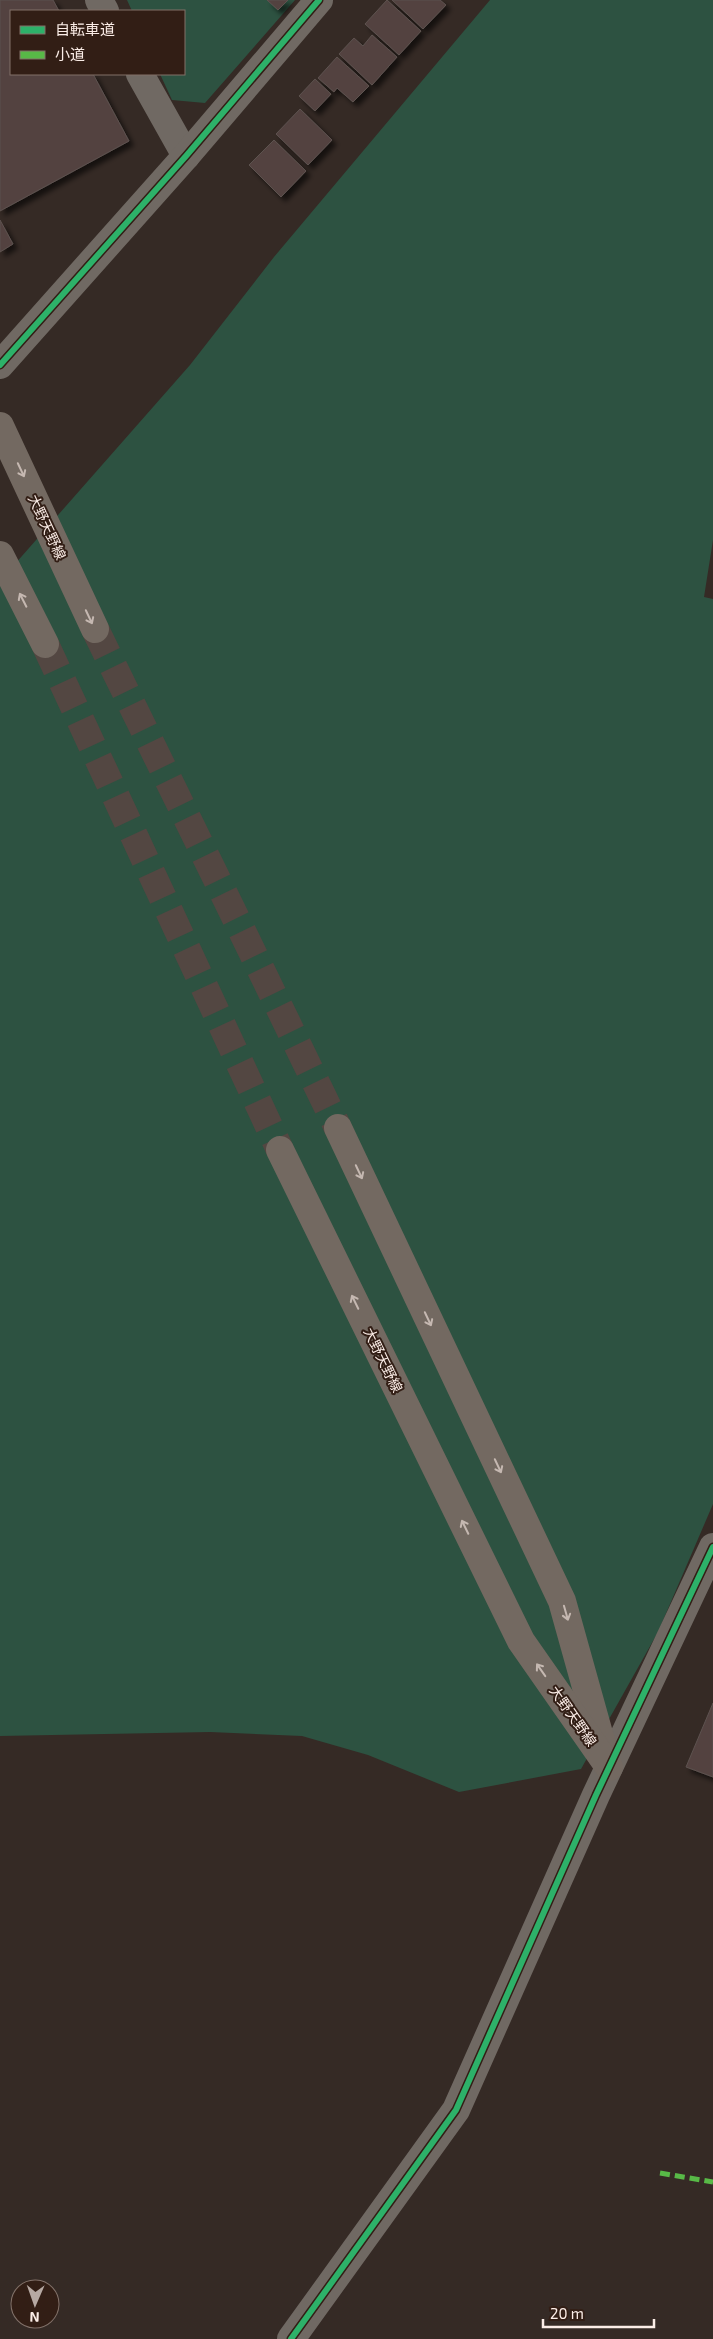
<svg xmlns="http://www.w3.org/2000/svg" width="713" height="2339" viewBox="0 0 713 2339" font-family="'Exo 2','Noto Sans JP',sans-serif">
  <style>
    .green { fill: #2d5241 }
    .building { fill: #534341; stroke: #5d524f; filter: url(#shadow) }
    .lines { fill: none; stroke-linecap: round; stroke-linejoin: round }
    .major-tunnel { stroke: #534742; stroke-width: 28; stroke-dasharray: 28 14; stroke-linecap: butt }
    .minor { stroke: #706963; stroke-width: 28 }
    .major { stroke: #736961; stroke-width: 28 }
    .quiet { stroke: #58b947; stroke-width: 5; stroke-dasharray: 10 5; stroke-linecap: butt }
    .cycleway-casing { stroke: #321e15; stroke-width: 9 }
    .cycleway { stroke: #2db169; stroke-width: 6 }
    .oneway { stroke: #c5b8b1 }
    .labels { text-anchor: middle; stroke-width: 4; stroke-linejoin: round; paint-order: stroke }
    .street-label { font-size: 14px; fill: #fbede7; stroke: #321e15 }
  </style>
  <defs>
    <filter id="shadow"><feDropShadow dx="4.5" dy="4.5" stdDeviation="2.5" flood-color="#0009"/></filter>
  </defs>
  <rect width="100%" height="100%" fill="#352a25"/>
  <g class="green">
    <path d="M127,0H295L205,103L172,100L160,74H184V11H132Z"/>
    <path d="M490,0H713V540L704,597L713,599V1504L658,1632L581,1769L459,1792L368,1755L302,1736L210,1732L0,1736V581L190,365L274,257Z"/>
  </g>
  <g class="building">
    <path d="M0,0H53L59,11H11V74H93L129,141L0,211Z"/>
    <path d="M267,0H288L278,10Z"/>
    <path d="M387,0L421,31L399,55L365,24Z"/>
    <path d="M392,0H440L446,5L423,29Z"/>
    <path d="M372,35L397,57L372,85L339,54L354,38L363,46Z"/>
    <path d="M337,57L369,86L353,102L337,88L334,92L318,78Z"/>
    <path d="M315,79L331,94L315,111L299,96Z"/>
    <path d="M300,109L332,140L308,165L276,134Z"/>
    <path d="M274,140L306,171L281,197L249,165Z"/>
    <path d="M0,220L13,244L0,252Z"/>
    <path d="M713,1703V1777L686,1767Z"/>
  </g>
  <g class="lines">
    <g class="major-tunnel">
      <path d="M95,629L338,1128"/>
      <path d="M45,644L280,1150"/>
    </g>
    <g class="minor">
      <path d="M99,0L105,11"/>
      <path d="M140,74L186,156"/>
      <path d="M0,365L186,156L319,0"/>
      <path d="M291,2339L456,2110L596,1795L713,1547"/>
    </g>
    <g class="major">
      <path d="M0,426L95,629"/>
      <path d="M0,555L45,644"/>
      <path d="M338,1128L562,1601L603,1748"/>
      <path d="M280,1150L521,1641L609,1767"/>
    </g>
    <path class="quiet" d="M660,2173L713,2182"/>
    <g class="cycleway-casing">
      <g id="cycleway">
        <path d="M0,365L186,156L319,0"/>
        <path d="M291,2339L456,2110L596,1795L713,1547"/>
      </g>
    </g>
    <use href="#cycleway" class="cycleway"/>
  </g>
  <defs><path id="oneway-shaft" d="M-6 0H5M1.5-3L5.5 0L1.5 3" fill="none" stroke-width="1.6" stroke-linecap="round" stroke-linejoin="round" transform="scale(1.25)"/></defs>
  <g class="oneway">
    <use href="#oneway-shaft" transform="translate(21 470) rotate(65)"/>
    <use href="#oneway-shaft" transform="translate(23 600) rotate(-117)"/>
    <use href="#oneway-shaft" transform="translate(89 617) rotate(65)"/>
    <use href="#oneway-shaft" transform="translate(359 1172) rotate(65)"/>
    <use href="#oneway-shaft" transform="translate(355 1302) rotate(-116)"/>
    <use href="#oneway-shaft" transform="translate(428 1319) rotate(65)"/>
    <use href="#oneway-shaft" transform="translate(498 1466) rotate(65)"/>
    <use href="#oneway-shaft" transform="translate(465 1527) rotate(-116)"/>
    <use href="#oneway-shaft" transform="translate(566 1613) rotate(74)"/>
    <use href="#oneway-shaft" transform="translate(541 1670) rotate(-125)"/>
  </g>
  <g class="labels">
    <g class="street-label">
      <text transform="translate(47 527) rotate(65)" y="5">大野天野線</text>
      <text transform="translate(383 1360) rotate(64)" y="5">大野天野線</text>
      <text transform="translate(573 1716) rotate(55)" y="5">大野天野線</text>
    </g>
  </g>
  <rect x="10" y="10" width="175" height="65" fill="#321e15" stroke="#827169"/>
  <rect x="20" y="26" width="25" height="8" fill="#2db169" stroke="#827169"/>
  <text x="55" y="35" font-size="15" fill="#fbede7">自転車道</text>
  <rect x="20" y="51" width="25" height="8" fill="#58b947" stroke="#827169"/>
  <text x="55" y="60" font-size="15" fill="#fbede7">小道</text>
  <g transform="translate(35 2304) rotate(182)"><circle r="24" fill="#321e15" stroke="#827169"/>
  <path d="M0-4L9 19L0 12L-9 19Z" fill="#b6a9a3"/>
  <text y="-8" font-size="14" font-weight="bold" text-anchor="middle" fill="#fbede7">N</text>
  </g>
  <path d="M543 2319v8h111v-8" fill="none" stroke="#fbede7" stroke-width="2.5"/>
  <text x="550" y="2319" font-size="15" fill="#fbede7" stroke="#321e15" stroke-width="4" paint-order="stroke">20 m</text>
</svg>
